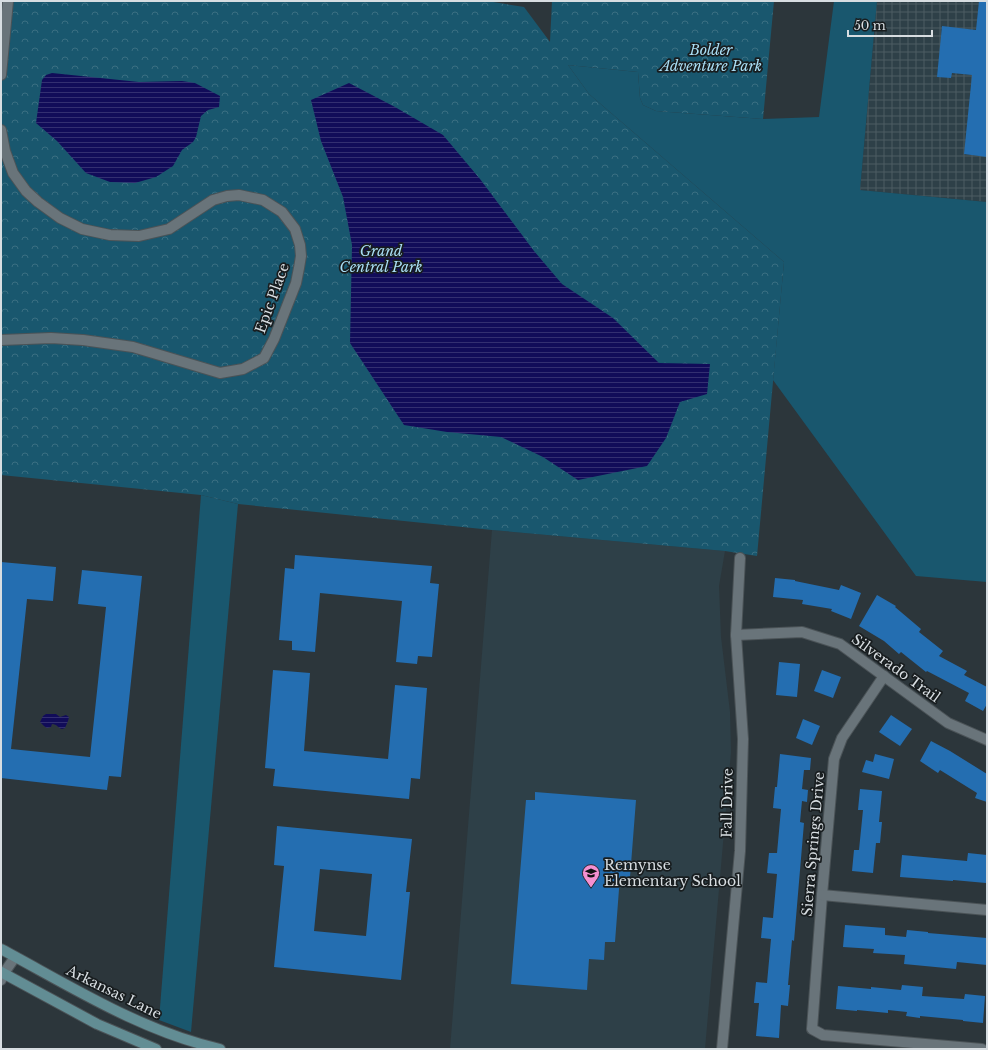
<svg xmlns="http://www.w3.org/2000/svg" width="988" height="1050" viewBox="0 0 988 1050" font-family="'Libre Baskerville',serif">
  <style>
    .built { fill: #2e4048 }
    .industrial { fill: url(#industrial-grid) }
    .green { fill: #19576e }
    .forest { fill: url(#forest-crowns) }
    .water { fill: url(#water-rules) }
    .building { fill: #246eb1; fill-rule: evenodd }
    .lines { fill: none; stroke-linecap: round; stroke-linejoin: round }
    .minor-casing { stroke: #4b5357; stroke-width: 12 }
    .tertiary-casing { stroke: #4b5357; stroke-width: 12 }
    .secondary-casing { stroke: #4b5357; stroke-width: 12 }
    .minor { stroke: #69747a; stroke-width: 10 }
    .tertiary { stroke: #69747a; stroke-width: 10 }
    .secondary { stroke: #628d94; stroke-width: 10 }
    .labels { text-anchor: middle; stroke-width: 3.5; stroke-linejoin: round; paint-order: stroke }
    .park-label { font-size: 14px; font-style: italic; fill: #aadff6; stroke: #181d1f }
    .street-label { font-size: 14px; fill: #d7dde1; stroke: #181d1f }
    .poi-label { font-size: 14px; fill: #d7dde1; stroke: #181d1f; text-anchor: start }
  </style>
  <defs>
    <pattern id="industrial-grid" width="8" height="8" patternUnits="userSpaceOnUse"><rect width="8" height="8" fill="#2e4048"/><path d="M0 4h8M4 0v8" fill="none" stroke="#4c5b62"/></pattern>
    <pattern id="forest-crowns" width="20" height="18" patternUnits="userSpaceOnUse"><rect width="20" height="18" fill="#19576e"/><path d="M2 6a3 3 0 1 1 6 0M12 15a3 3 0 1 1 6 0" fill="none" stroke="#3a6f82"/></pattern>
    <pattern id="water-rules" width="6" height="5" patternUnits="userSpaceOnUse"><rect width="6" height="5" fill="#110c59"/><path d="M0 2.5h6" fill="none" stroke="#332f71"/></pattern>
  </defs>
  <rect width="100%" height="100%" fill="#2c363b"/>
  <path class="built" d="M492,530L725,551L719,586L721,637L730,712L731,752L705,1049H450Z"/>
  <path class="industrial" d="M877,1H987V202L860,190Z"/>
  <g class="green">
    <path d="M834,1H877L860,190L987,202V582L916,576L773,380L784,262L589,94L568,65L638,72L640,98L643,105L656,111L763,119L819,117Z"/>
    <path d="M201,495L238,504L191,1032L159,1020Z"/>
  </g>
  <path class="forest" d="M1,1H487L524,7L550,42L552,1H774L763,119L656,111L643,105L640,98L638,72L568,65L589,94L784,262L757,556L725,551L492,530L238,504L201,495L1,475Z"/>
  <g class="water">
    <path d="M52,73L139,82L182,81L195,83L220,96L219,107L208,110L201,116L196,137L193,142L182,150L173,166L156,177L135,183L110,182L86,173L57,141L36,123L42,80L46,75Z"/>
    <path d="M349,83L395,107L443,135L480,179L534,251L562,284L613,318L659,363L710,364L707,394L680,402L666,438L647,466L578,480L543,457L501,437L447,432L404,425L350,343L352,245L343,197L321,141L311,100Z"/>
    <path d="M46,714H56L60,717L66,715L69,717L68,721L65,728L62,729C58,728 57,724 52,724L51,727L47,728L44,726L40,722L43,716Z"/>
  </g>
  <g class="building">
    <path d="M979,1H987V157L964,154L972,75L952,73L951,78L937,77L942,26L976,30Z"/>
    <path d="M295,555L432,566L430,583L439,584L432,657L418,656L417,664L396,662L402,601L320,593L315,652L292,650V641L279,640L285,568L294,569Z"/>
    <path d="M1,562L56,567L53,601L27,599L11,749L90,757L106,607L78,604L82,570L142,576L121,777L109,776L107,790L1,778Z"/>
    <path d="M775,578L795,580V581L839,590L841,585L861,593L851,619L831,611L832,609L802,604L803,600L773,597Z"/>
    <path d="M877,595L896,606L895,607L921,629L919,632L943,651L939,656L967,671L964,675L987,687V704L983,711L965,701L969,693L927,671L926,672L901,652L899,654L884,641L859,626Z"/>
    <path d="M779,662L800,664L797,697L776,695Z"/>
    <path d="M273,670L310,673L304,751L388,759L395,685L427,688L420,779L411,778L409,799L273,786L275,769L265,768Z"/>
    <path d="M822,670L841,677L833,698L814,691Z"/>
    <path d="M891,715L912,729L900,746L879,732Z"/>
    <path d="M803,719L820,726L812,745L796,738Z"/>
    <path d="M931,741L950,751L987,774V802L975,798L977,793L940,770L938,773L920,761Z"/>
    <path d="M780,754L811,758L810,770H804L802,789L808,790L807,802L802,801L800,822L804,823L794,941L792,940L788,985H790L788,1006L781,1005L779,1038L756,1036L759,1003H754L756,982L767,983L771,939L761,938L763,917L773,918L777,874L767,873L769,853H777L781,809L773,808L775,787H777Z"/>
    <path d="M875,754L894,759L889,779L862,772L866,760L873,762Z"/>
    <path d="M860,789L882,791L879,822H882L880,843H876L873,873L852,871L854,850H859L863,810H858Z"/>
    <path d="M535,792L636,800L630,877L620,876L615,942H605L604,960L589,959L587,990L511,984L526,800H535Z"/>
    <path d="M277,826L412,839L406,892H410L401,980L274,967L284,866L274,865ZM320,869L372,874L366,936L314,931Z"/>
    <path d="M968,853L987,855L986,883L953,880V881L900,877L902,855L967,861Z"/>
    <path d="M845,925L885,928V935L906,937L907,930L928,932V933L987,938V965L957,962L956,969L904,964L905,955L873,953L874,949L843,947Z"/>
    <path d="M902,985L923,987L922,996L964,999L965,994L985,996L983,1023L963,1021V1020L920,1016V1018L906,1016L907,1012L888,1010V1013L857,1010V1011L836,1009L838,986L871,989V987L901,990Z"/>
  </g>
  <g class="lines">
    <g class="minor-casing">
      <g id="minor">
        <path d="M736,635L802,632L840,644L948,723L987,740"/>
        <path d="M884,676L842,738L834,759L822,895L812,1029L823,1035L982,1049"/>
        <path d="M822,895L987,910"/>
        <path d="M1,980L4,973L15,957"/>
        <path d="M722,1049L740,851L743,739L736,635L740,558"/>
      </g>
    </g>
    <g class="tertiary-casing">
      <g id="tertiary">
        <path d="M1,75L8,1"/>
        <path d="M1,130L5,151L13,173L26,191L38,202L60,218L82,229L110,235L139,236L169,229L213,200L227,196L239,195L263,200L282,212L295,229L300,245L301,256L299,268L296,283L274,339L264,358L243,369L220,373L133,347L83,340L51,338L1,340"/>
      </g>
    </g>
    <g class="secondary-casing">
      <g id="secondary">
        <path d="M1,949C72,987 141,1031 220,1049"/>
        <path d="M1,972L97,1024L156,1049"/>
      </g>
    </g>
    <use href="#minor" class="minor"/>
    <use href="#tertiary" class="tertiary"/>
    <use href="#secondary" class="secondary"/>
  </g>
  <defs>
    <g id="school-pin" transform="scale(0.9)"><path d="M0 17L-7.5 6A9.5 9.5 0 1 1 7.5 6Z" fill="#f590d1" stroke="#181d1f"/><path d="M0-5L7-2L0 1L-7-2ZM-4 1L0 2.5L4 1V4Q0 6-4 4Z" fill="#111"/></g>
  </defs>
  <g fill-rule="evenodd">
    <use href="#school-pin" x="591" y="873"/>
  </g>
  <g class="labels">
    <g class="park-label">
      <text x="711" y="55">Bolder<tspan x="711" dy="16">Adventure Park</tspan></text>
      <text x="381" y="256">Grand<tspan x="381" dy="16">Central Park</tspan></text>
    </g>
    <g class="street-label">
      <text transform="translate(272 298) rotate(-70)" y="5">Epic Place</text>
      <text transform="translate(896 668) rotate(36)" y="5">Silverado Trail</text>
      <text transform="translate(727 803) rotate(-89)" y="5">Fall Drive</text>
      <text transform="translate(813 844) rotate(-85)" y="5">Sierra Springs Drive</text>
      <text transform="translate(114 992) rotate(26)" y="5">Arkansas Lane</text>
    </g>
    <g class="poi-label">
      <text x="604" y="870">Remynse<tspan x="604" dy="16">Elementary School</tspan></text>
    </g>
  </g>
  <rect width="988" height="1050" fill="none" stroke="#d7dde1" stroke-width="4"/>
  <path d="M848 30v6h84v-6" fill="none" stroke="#d7dde1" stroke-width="2"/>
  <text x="854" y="30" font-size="12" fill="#d7dde1" stroke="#181d1f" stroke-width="3" paint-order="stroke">50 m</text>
</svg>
